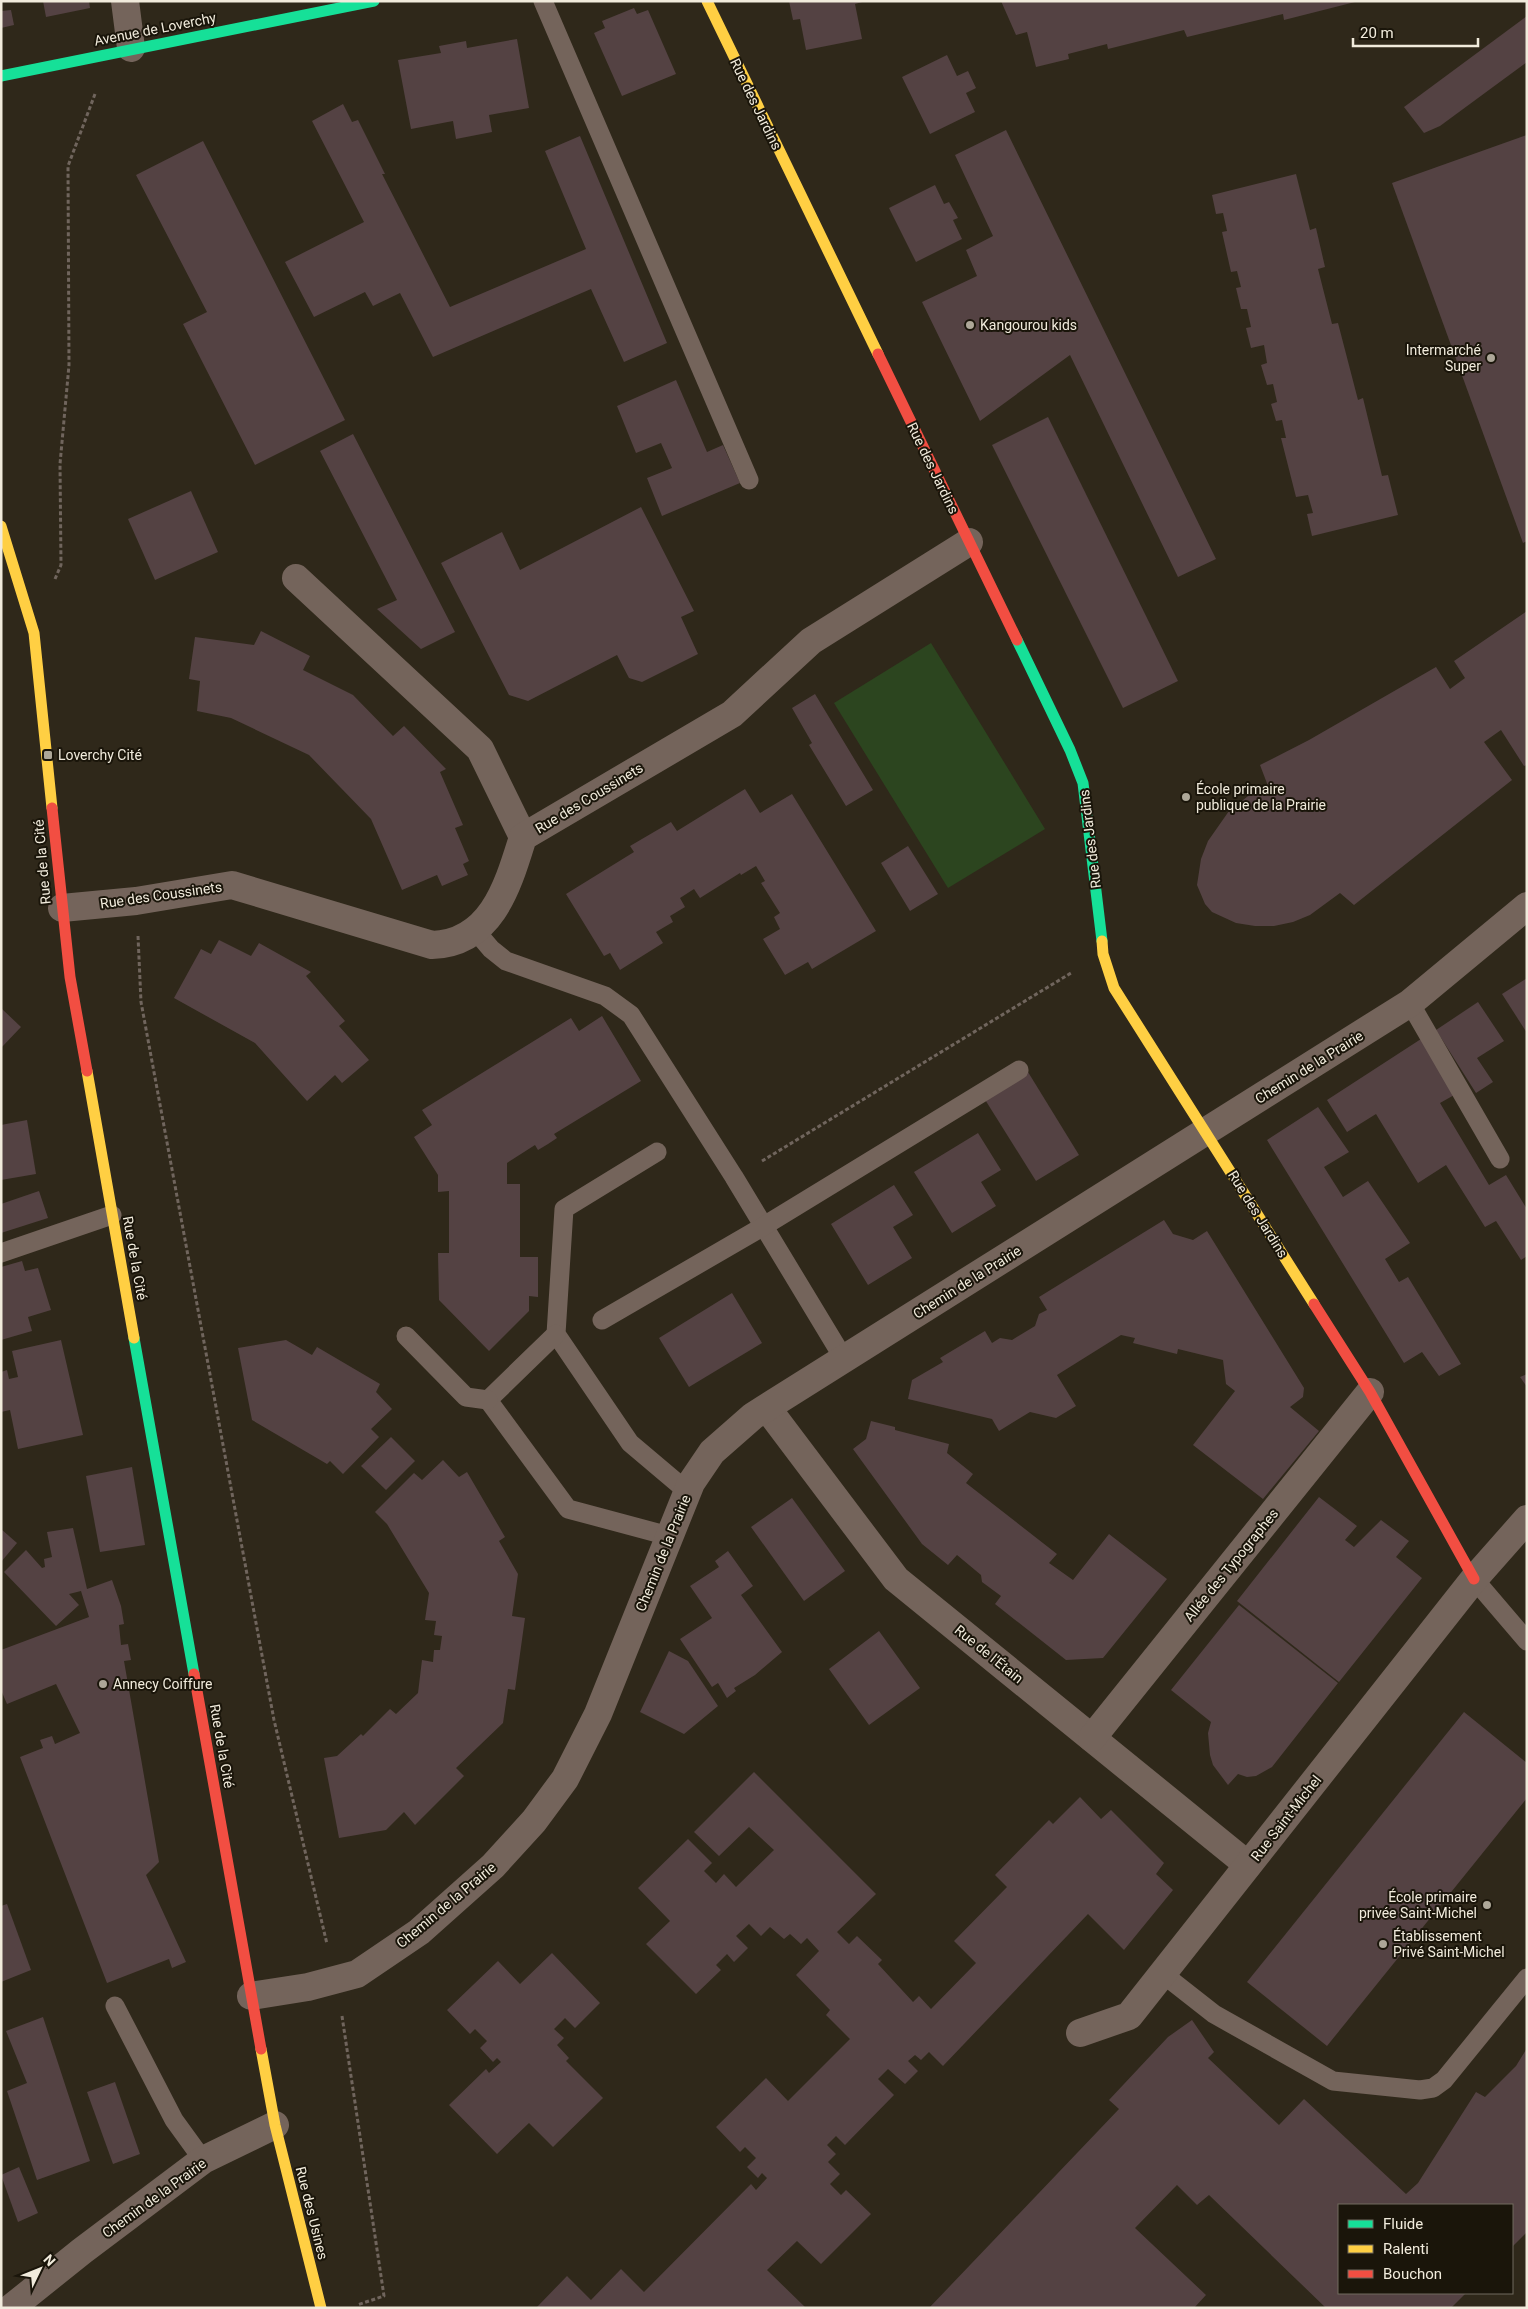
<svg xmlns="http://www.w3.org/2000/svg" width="1528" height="2309" viewBox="0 0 1528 2309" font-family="Roboto,sans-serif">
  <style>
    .green { fill: #2c451f }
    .building { fill: #544243 }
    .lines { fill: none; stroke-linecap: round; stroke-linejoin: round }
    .path { stroke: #70655d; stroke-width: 3; stroke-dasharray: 4 2.5; stroke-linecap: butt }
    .lane { stroke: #74645b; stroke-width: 19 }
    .street { stroke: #74645b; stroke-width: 28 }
    .fast { stroke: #16e098; stroke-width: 11 }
    .slow { stroke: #ffcf43; stroke-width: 11 }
    .jam { stroke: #f24e42; stroke-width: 11 }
    .poi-dot { fill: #ada798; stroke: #1a150a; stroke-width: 2 }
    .labels { text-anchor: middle; stroke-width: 4; stroke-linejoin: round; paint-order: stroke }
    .street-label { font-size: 14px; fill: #f1ebdc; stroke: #1a150a }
    .poi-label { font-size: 14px; fill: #f1ebdc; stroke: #1a150a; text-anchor: start }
  </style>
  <rect width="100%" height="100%" fill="#2f281a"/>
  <path class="green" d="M931,643L1045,829L948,888L834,703Z"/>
  <g class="building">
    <path d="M43,1H89L90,8L46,17Z"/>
    <path d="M789,1H866L855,4L862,39L806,50L800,19L793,20Z"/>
    <path d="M1001,1H1355V2L1284,20L1283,14L1187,37L1184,30L1108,49L1107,44L1068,54L1069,59L1036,67L1027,32L1016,35Z"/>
    <path d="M634,8L637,14L648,10L676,74L622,96L594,33L605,28L602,21Z"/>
    <path d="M11,10L14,25L1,28V11Z"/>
    <path d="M1527,16V62L1440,126L1424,133L1404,107Z"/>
    <path d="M517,39L529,108L489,115L492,132L456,139L453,121L411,129L398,60L441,53L439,46L466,41L467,48Z"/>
    <path d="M947,55L957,76L968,71L976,88L966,93L975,112L930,134L902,77Z"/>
    <path d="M343,104L352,122L358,120L385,174H382L450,307L586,249L545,151L580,136L667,343L624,362L591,289L433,357L400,293L373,306L365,292L314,317L285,262L364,222L312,121Z"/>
    <path d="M1006,130L1216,559L1178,577L1070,355L980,421L922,302L977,276L966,250L993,236L955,155Z"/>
    <path d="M1527,135V541L1523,543L1392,183Z"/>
    <path d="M203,141L345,420L255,465L183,324L207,312L136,175Z"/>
    <path d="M1296,174L1310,230L1316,228L1325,267L1318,269L1332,324L1338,323L1358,400L1363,398L1382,476L1388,475L1398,515L1312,536L1307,514L1313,513L1308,495L1296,497L1281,438H1286L1282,420L1276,421L1271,404L1277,402L1273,384L1267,385L1261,365L1267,363L1264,345L1251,348L1246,328L1251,327L1247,309H1241L1236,288L1241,287L1237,271L1231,272L1222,232L1227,231L1223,213L1216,214L1212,195Z"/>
    <path d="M935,185L944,204L949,202L958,218L953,220L962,239L916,262L889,208Z"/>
    <path d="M676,380L707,452L723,445L740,483L662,516L647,478L672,468L661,443L636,453L617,406Z"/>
    <path d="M1048,417L1178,681L1123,708L992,445Z"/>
    <path d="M353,434L455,632L421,649L377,609L397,600L320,451Z"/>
    <path d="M191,491L218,552L155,580L128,519Z"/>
    <path d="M641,507L694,611L681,617L698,654L642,682L629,678L617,655L528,701L509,695L441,563L502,532L520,570Z"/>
    <path d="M1527,611V765L1524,766L1501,730L1484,742L1512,780L1354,905L1340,893L1310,915L1293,922L1274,926H1255L1236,923L1212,912L1205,904L1197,885L1201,859L1208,841L1229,811L1252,793L1268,786L1260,765L1309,740L1436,667L1450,689L1465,678L1454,661Z"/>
    <path d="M261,631L310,656L303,670L353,695L393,736L404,726L446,769L440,772L463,825L455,828L469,861L463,864L468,875L442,886L437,875L402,890L371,819L309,755L231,718L197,711L200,681L189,679L195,637L254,645Z"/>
    <path d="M815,694L873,790L846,806L809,745L812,743L792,708Z"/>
    <path d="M745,789L760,813L792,794L876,931L812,969L808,962L785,975L763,939L780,929L774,917L780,913L761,883L765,881L756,866L741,875L740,873L700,898L694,889L680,898L685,907L670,916L673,922L656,932L663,943L620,970L610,953L604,956L566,894L634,852L630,846L671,822L677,831Z"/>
    <path d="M908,846L938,894L910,911L881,863Z"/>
    <path d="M219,940L251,956L259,943L311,972L306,976L345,1021L339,1026L369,1060L342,1083L335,1075L307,1101L255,1043L174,998L201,949L211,954Z"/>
    <path d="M1527,978V1033L1502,994Z"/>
    <path d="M1478,1002L1504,1041L1477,1058L1493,1082L1476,1093L1436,1030Z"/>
    <path d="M1,1008L21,1027L1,1048Z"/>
    <path d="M602,1016L641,1081L554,1134L557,1138L548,1144L538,1150L535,1145L507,1163V1184H520V1257H538V1297L529,1296V1311L489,1351L439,1300L438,1253H449V1191L438,1192V1175L414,1137L432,1125L422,1110L571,1018L579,1031Z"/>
    <path d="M1421,1039L1456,1094L1440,1103L1489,1185L1506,1175L1527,1209V1256L1521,1260L1496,1221L1485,1227L1446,1165L1418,1183L1376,1114L1347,1132L1327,1100Z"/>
    <path d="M1028,1072L1079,1155L1036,1181L984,1098Z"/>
    <path d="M1318,1107L1349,1152L1324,1167L1343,1197L1368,1181L1410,1243L1385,1259L1399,1282L1408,1277L1461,1364L1439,1376L1422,1352L1404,1363L1267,1140Z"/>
    <path d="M27,1120L36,1174L1,1180V1125Z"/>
    <path d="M978,1133L1001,1170L981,1182L996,1206L952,1233L914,1172Z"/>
    <path d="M894,1185L913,1215L893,1227L912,1258L868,1285L831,1224Z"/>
    <path d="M39,1191L48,1218L1,1233V1204Z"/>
    <path d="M1164,1220L1173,1234L1193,1240L1207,1231L1304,1388L1303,1397L1290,1407L1319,1431L1263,1499L1193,1445L1235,1391L1226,1384L1223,1360L1178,1349L1177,1354L1133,1343L1135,1338L1121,1335L1057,1375L1076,1406L1056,1418L1030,1412L999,1431L992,1419L908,1399L912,1380L943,1362L940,1358L985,1331L992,1343L1000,1338L1012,1340L1035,1326L1039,1314L1047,1310L1039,1297Z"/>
    <path d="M22,1261L25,1271L38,1268L51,1310L28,1317L32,1331L1,1340V1267Z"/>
    <path d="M732,1293L762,1343L689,1387L659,1338Z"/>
    <path d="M61,1340L83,1435L18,1449L10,1410L1,1412V1372L7,1370L9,1379L18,1377L12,1351Z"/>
    <path d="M286,1340L312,1355L317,1347L380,1384L376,1392L392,1409L371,1429L379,1437L343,1474L330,1461L327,1464L252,1420L238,1348Z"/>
    <path d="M1527,1374V1387L1520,1377Z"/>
    <path d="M871,1421L895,1427V1430L949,1444L947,1453L973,1474L966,1483L1057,1554L1049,1563L1073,1580L1109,1534L1167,1579L1103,1658L1066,1660L995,1604L1001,1596L982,1582L981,1575L957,1555L948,1565L922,1544L853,1449L866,1439Z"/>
    <path d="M391,1437L415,1461L386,1490L361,1466Z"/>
    <path d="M443,1460L459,1477L467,1472L505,1537L499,1541L518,1574L512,1616L525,1618L515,1690L508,1689L503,1723L456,1768L464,1776L415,1825L404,1812L386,1830L339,1838L324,1758L337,1756L361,1734L363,1736L390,1709L396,1714L418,1693L422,1660L433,1662L434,1650H440L442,1636L434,1635L436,1621L425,1620L429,1593L387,1524L375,1512L414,1473L422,1480Z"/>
    <path d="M132,1467L145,1545L100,1552L86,1476Z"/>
    <path d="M1319,1497L1357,1526L1345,1540L1354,1547L1381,1520L1409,1541L1396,1557L1422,1578L1339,1682L1237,1601Z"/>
    <path d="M792,1498L845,1571L804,1601L751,1527Z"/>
    <path d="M73,1528L87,1589L112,1580L121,1606L124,1624L119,1625L121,1645L128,1644L131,1660L124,1661L159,1862L146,1875L186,1962L172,1968L169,1959L107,1983L20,1757L43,1748L40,1740L52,1736L55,1744L80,1733L56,1684L7,1704L1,1690V1650L89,1617L81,1591L69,1594L79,1605L56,1626L4,1572L26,1550L42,1568L45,1567L44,1559L52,1557L47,1532Z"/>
    <path d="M1,1529L17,1543L1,1562Z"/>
    <path d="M728,1551L753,1586L741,1595L782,1652L755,1675L734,1688L736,1691L727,1698L718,1683L712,1687L680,1639L712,1618L690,1586L719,1567L715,1561Z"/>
    <path d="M1239,1605L1338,1683L1272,1767L1256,1776L1247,1777L1238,1774L1228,1785L1213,1765L1210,1755L1208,1733L1211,1722L1171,1690Z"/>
    <path d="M879,1631L920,1688L869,1725L829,1669Z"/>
    <path d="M669,1651L688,1661L718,1706L684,1734L640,1712Z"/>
    <path d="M1464,1712L1527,1763V1798L1327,2046L1247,1982Z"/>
    <path d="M754,1772L876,1894L837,1932L849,1944L857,1936L882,1960L878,1964L913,2002L919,1996L931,2009L976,1963L954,1941L1007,1887L995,1875L1049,1820L1053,1824L1080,1797L1101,1819L1111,1810L1164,1863L1156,1874L1173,1890L1124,1950L1088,1914L943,2066L929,2052L921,2060L915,2055L908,2061L918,2071L905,2084L888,2069L878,2079L894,2095L845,2145L836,2136L827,2145L836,2154L828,2162L840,2174L830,2184L841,2195L846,2190L871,2214L821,2264L797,2241L767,2270L806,2308H536L567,2276L591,2300L621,2269L644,2292L751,2184L756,2190L767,2178L762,2173L758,2178L747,2167L756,2158L745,2147L740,2152L716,2127L766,2078L788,2101L850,2039L826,2015L830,2010L796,1975L819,1951L807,1938L801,1944L790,1934L784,1939L770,1927L761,1936L749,1924L736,1936L748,1948L734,1962L727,1954L716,1965L721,1970L696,1994L646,1944L670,1921L638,1888L688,1839L712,1863L704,1871L716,1883L724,1874L736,1887L774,1850L749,1827L719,1856L694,1832Z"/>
    <path d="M7,1904L31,1970L1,1982V1906Z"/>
    <path d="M552,1953L600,2003L575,2028L565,2018L554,2029L564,2038L557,2045L569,2058L566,2061L603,2098L553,2147L529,2123L497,2154L449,2105L486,2069L489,2073L501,2062L497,2058L493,2062L480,2048L487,2041L475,2029L470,2034L447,2010L498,1961L520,1984Z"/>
    <path d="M43,2017L90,2161L37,2180L7,2091L27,2083L6,2031Z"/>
    <path d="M1192,2020L1214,2052L1208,2058L1279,2125L1304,2099L1406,2194L1418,2183L1476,2092L1485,2097L1516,2066L1527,2048V2232L1512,2247V2205H1339V2293H1466L1451,2308H1326L1209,2195L1197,2205L1177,2185L1135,2228L1206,2295L1194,2308H929L1119,2109L1109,2100L1168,2037Z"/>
    <path d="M115,2082L140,2154L113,2164L87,2092Z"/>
    <path d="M19,2167L38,2213L18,2222L1,2175Z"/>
  </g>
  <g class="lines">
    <g class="path">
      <path d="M55,579L61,565L60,464L69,365L68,166L95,94"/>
      <path d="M138,936L141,1002L274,1720L327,1944"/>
      <path d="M762,1161L1071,973"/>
      <path d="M342,2016L384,2296L357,2305"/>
    </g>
    <g class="lane">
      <path d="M543,1L749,480"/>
      <path d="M474,929L491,949L506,961L605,996L631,1015L734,1177L844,1359"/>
      <path d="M1410,1003L1500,1159"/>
      <path d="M657,1152L564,1209L556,1334L630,1443L688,1492"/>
      <path d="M1,1253L112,1215"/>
      <path d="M602,1320L764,1226L1019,1070"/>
      <path d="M556,1334L488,1400L568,1509L669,1536"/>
      <path d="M406,1336L466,1397L488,1400"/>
      <path d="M1474,1579L1527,1641"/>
      <path d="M1163,1974L1214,2014L1333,2081L1420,2090L1433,2088L1444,2080L1527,1978"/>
      <path d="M115,2006L174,2120L203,2160"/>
    </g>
    <g class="street">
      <path d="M125,1L131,48"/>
      <path d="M296,578L480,749L523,837"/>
      <path d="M62,908L136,901L232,885L432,945C492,943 508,885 523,837L732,714L811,641L969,542"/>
      <path d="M767,1408L896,1579L1248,1865"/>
      <path d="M1092,1738L1370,1392"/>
      <path d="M251,1996L308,1987L357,1974L419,1932L493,1866L534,1821L565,1779L598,1714L691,1483L712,1452L753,1416L1410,1003L1527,906"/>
      <path d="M1080,2033L1129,2016L1474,1579L1527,1519"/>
      <path d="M11,2308L82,2251L203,2160L275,2125"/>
    </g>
    <g class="fast">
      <path d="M1,76L374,1"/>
      <path d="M1017,640L1070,750L1083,783L1102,941"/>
      <path d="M134,1338L194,1674"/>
    </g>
    <g class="slow">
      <path d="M707,1L878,354"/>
      <path d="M1,526L34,633L52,808"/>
      <path d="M1102,941L1103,954L1114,988L1314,1304"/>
      <path d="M87,1071L134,1338"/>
      <path d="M261,2049L275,2125L321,2308"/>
    </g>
    <g class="jam">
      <path d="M878,354L1017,640"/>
      <path d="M52,808L70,977L87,1071"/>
      <path d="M1314,1304L1370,1392L1474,1579"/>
      <path d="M194,1674L261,2049"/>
    </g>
  </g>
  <g class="poi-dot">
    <circle cx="970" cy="325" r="5"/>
    <circle cx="1491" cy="358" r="5"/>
    <rect x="43" y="750" width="10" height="10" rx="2.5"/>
    <circle cx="1186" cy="797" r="5"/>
    <circle cx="103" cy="1684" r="5"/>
    <circle cx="1487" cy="1905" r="5"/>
    <circle cx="1383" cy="1944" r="5"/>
  </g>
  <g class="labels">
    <g class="street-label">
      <text transform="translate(155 29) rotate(-11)" y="5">Avenue de Loverchy</text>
      <text transform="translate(756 104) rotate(64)" y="5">Rue des Jardins</text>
      <text transform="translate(933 468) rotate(64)" y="5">Rue des Jardins</text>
      <text transform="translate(589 798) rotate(-31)" y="5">Rue des Coussinets</text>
      <text transform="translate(1090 839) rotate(-97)" y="5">Rue des Jardins</text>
      <text transform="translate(42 862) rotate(-95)" y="5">Rue de la Cité</text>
      <text transform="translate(161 895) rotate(-8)" y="5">Rue des Coussinets</text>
      <text transform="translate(1309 1067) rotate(-32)" y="5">Chemin de la Prairie</text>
      <text transform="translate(1258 1214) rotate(58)" y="5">Rue des Jardins</text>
      <text transform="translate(135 1258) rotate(80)" y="5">Rue de la Cité</text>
      <text transform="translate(967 1282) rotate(-32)" y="5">Chemin de la Prairie</text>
      <text transform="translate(663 1553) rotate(-68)" y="5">Chemin de la Prairie</text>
      <text transform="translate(1231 1565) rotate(-51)" y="5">Allée des Typographes</text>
      <text transform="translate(989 1654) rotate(39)" y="5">Rue de l'Étain</text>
      <text transform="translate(222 1746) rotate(80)" y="5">Rue de la Cité</text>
      <text transform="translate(1286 1818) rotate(-52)" y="5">Rue Saint-Michel</text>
      <text transform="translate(446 1905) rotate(-40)" y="5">Chemin de la Prairie</text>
      <text transform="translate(154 2198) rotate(-36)" y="5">Chemin de la Prairie</text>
      <text transform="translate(312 2213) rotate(76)" y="5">Rue des Usines</text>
    </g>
    <g class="poi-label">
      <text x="980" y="330">Kangourou kids</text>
      <text x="1481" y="355" text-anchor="end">Intermarché<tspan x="1481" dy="16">Super</tspan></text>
      <text x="58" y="760">Loverchy Cité</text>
      <text x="1196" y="794">École primaire<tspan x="1196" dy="16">publique de la Prairie</tspan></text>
      <text x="113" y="1689">Annecy Coiffure</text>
      <text x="1477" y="1902" text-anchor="end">École primaire<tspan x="1477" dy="16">privée Saint-Michel</tspan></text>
      <text x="1393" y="1941">Établissement<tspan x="1393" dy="16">Privé Saint-Michel</tspan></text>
    </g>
  </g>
  <rect width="1528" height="2309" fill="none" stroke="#f1ebdc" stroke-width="5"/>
  <rect x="1338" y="2204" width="175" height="90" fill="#1a150a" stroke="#706b5e"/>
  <rect x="1348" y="2220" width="25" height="8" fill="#16e098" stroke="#706b5e"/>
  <text x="1383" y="2229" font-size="15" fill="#f1ebdc">Fluide</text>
  <rect x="1348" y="2245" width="25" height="8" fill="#ffcf43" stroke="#706b5e"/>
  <text x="1383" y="2254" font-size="15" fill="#f1ebdc">Ralenti</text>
  <rect x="1348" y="2270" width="25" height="8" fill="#f24e42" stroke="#706b5e"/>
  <text x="1383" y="2279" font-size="15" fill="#f1ebdc">Bouchon</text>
  <g transform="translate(40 2269) rotate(47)" stroke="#1a150a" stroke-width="4" paint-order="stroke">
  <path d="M0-4L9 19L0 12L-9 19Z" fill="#f1ebdc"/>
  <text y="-8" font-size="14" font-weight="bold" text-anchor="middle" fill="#f1ebdc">N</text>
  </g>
  <path d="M1353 38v8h125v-8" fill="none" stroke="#f1ebdc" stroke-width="2.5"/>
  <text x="1360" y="38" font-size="15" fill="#f1ebdc" stroke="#1a150a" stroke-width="4" paint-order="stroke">20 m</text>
</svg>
